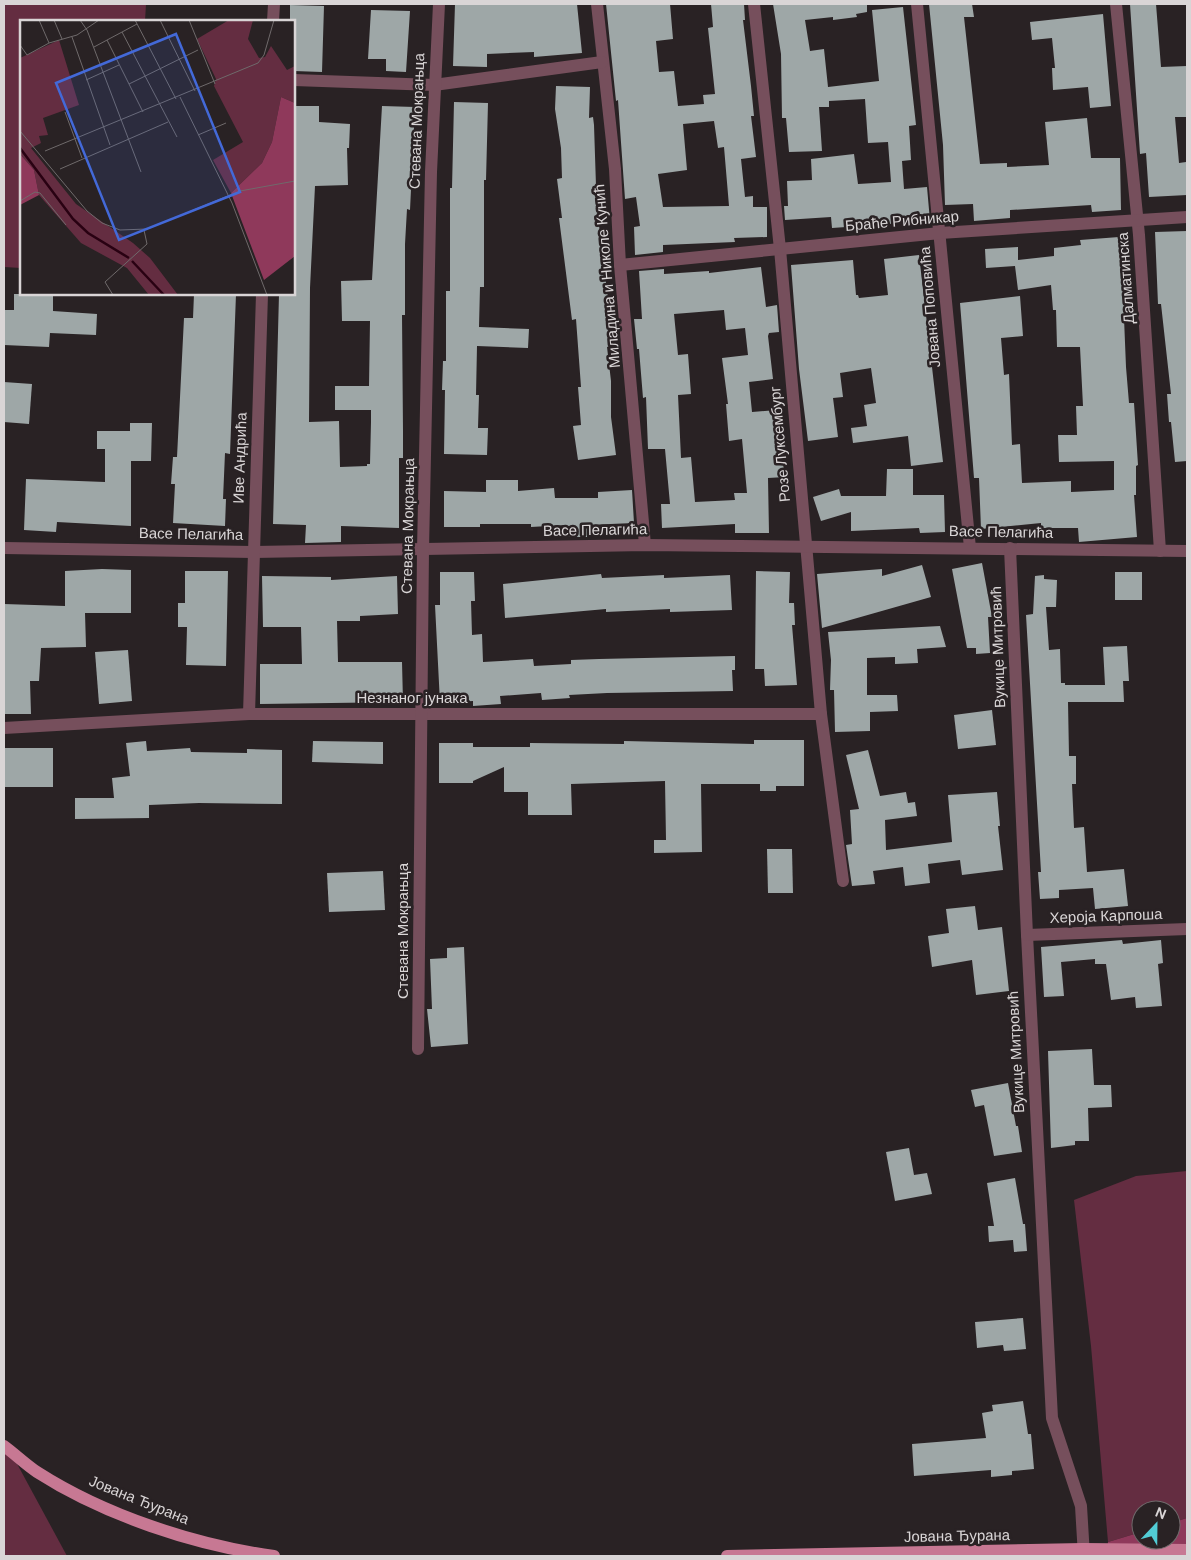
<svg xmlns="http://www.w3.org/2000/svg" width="1191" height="1560" viewBox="0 0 1191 1560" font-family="'DM Sans',sans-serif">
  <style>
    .green { fill: #642d41 }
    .forest { fill: #8f395b }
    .building { fill: #9ea7a7; fill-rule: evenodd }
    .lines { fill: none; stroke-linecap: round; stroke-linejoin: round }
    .street { stroke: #764f5c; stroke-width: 12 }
    .primary { stroke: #c77893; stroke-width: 12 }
    .labels { text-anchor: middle; stroke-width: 5; stroke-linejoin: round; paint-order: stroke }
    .street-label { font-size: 15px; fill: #d9d5d6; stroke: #292224 }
    .inset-river { fill: none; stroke: #290112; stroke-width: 2.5 }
    .inset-road { fill: none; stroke: #6f6a6b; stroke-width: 1 }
    .view { fill: #4369d8; fill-opacity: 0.15; stroke: #4369d8; stroke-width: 2.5 }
    .inset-edge { fill: none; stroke: #d9d5d6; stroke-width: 2.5 }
  </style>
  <rect width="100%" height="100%" fill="#292224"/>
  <g class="green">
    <path d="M4,4H146L145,21H21V268L4,267Z"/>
    <path d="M1187,1171V1518L1171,1523V1510H1141V1532L1108,1542L1091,1346L1074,1200L1136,1176Z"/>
    <path d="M4,1450L15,1460L67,1556H4Z"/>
  </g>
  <path class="forest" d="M1187,1518V1556H1106L1108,1542L1141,1532V1540H1171V1523Z"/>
  <g class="building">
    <path d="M455,4H577L582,53L534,57V52L487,54V67L453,66Z"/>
    <path d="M606,4H670L673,39L656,41L659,72L674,71L678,106L704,104L703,95L715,94L708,28L713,27L711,4H744L745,20H743L751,86L754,116H751L756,157L741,159L745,197L753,196V207H767V237L734,238L735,242L663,245V252L635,255L634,227L640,226L636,197L625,199L618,100L616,101ZM714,121L718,148L724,147L729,206L663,207L658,174L687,170L683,124Z"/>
    <path d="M773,4H867V12L856,14L857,17L833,20V17L805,20L810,51L824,49L828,87L879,81L872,10L903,7L916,125L909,126L911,160L902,161L904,189L927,187L930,221L832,228L831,217L785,220L784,206H788L787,181L812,180L811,159L854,154L858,184L891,182L888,142L868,143L865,99L829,101V107H819L822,151L789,152L786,118H782L781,54Z"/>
    <path d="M929,4H972L974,17H964L980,164L1007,163V167L1049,165L1045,122L1087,118L1091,158H1120L1121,210L1092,212L1091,205L1010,210V218L974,221L973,204L945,205L943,145Z"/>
    <path d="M1130,4H1156L1161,67L1187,66V117H1175L1179,163L1186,162L1187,195L1149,197L1146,153L1140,154Z"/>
    <path d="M290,5L324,6L322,72L294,71V21H290Z"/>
    <path d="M371,10L410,11L406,72L386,71V59H368Z"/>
    <path d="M1103,14L1111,106L1090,108L1088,87L1053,90L1052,68H1055L1052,38L1032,40L1030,22Z"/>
    <path d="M556,86L590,87L589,118L593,117L594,125L596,186L600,208L597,209L610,315H608L610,346L607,347L611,381V417L616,455L578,460L573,426L581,425L578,387H581L576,319L572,320L559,218H562L557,179L562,178L561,148L555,109Z"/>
    <path d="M454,102L488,103L486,180H484V287H480L479,327L529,329L528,348L477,346L476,395H479L478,428H488L487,455L444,454L445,390H442L443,361H446V291H450V188H452Z"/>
    <path d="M294,106H319V122L350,124L349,148H347L348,185L315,186L310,288L309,422L339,421L340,467L367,466V464H370L371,422V410H335V386H369L370,321H342L341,281L372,280L382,106L415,107L410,210L407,209L405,244V315H402L403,431V458H399V528L341,526V542L305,543L306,525L273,524L279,294H294Z"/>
    <path d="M1187,231V461L1175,462L1171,422H1169L1167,394H1171L1161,304H1158L1155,232Z"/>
    <path d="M1119,237L1126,318H1124L1126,367L1129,403H1134L1138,465L1136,466V495H1134L1137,537L1079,542L1078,528H1041V523L981,529L979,478H974L960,303L1020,296L1023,336L1001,338L1004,375L1009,374L1012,445L1020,444L1022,483L1071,481V492L1114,490V461L1059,462L1058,435H1077L1076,406H1083L1080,347H1057L1056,310H1053L1051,285L1018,290L1015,266L986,268L985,249L1018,247V260L1054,256V248L1081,245L1080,240Z"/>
    <path d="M919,255L943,462L911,466L908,436L853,443L851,428L867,426L864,405L876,403L871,368L840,373L843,397L833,398L838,437L808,441L799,369L791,265L853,260L856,295H858L859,298L888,295L884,259Z"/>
    <path d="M761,267L766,307L777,305L779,332L769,333L768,336L773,379L749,382L752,412L776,410L785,477L768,478L769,533H735V524L662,528L661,504H670L665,449H648L646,397L643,398L639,349H637L634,319H642L639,271L664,269V274L709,271V273ZM724,310L726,330L745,328L748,355L722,358L728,404H726L729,441L742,439L747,493H734L735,500L695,502L691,457L681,458L678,395L691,394L688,354L678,355L674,314Z"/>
    <path d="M14,294H53V311L97,314L96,335L50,333L49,347L4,345V310H14Z"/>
    <path d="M194,294H236L230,454L225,453L223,499H226L225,526L173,523L175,484H171L173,457H177L184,318H193Z"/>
    <path d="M4,382L32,384L29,424L4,422Z"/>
    <path d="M130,423H152L151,461H131V526L57,522L56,532L24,530L26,479L105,482V449H97V431H130Z"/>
    <path d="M887,469H913V495H944L945,532L920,533L919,528L851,531V512L821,521L813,497L839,489L841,496H886Z"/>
    <path d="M486,480H518V491L554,488L555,498H598V492L632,490L634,523L587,525V537H565V525L531,527V524H480V527H444V491L486,492Z"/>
    <path d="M982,563L992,617H988L990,653L976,654V648H967L952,569Z"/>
    <path d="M922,565L931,597L822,628L817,574L882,569V576Z"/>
    <path d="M102,569L131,570V613H85L86,647L41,648L39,681H30L31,714H4V604L65,606V571Z"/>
    <path d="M185,571H228L226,666L186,665L187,627H178V603H185Z"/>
    <path d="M756,571L790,572L789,603H794L795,625H792L797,685L765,686L764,669H755Z"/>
    <path d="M440,572H474L475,601H471L472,635L482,634L483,662L533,659L534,666L571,664V660L599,659L735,656V670H732L733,691L607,693L569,695L570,698L542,700L541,693L500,696L501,704L473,706V701L440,703L435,605H440Z"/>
    <rect x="1115" y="572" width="27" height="28"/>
    <path d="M601,574L602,578L664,575V578L730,575L732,610L670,612V609L606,612V609L505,618L503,584Z"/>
    <path d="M1044,575V579L1057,580L1056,607H1046L1049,650L1060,649L1061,683H1065V685H1105L1103,647L1127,646L1129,681H1123L1124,702H1068L1069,756H1076V784H1072L1074,828L1084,827L1087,872L1124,869L1128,906L1095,909L1093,888L1059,890V898L1040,899L1038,872H1041L1026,615L1033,614L1035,576Z"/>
    <path d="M262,576L331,577V580L397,576L398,614L360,616V621H337L338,662H402L403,702L260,704V664H302L301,627H263Z"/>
    <path d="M940,626L946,647L917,649L918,663L895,664V657L867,658V695H897L898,711L870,712V731L835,732L834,690H830L831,660L828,632Z"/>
    <path d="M128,650L132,701L99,704L95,652Z"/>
    <path d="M992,710L996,745L958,749L954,715Z"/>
    <path d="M754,740H804V786H776V791H760V784H701L702,852L654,853V840H666L665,781L571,784L572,815H528V792H504V767L473,781V783H439V743H473V747H530V743L624,744V741L754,744Z"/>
    <path d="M146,741L147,751L190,748L191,752L247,753V749L282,750V804L199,803L149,805V818L75,819V798H114L112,778L130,776L126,743Z"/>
    <path d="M313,741L383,742V764L312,762Z"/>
    <rect x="4" y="748" width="49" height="39"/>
    <path d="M868,750L880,796L906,792L908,803L915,802L917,816L885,820L886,850L952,842L948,795L997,792L1000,826H998L1003,870L962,875L960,860L928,864L930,883L905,886L903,867L873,871L875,884L852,886L846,845L852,844L850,810L859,809L846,755Z"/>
    <path d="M767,849H792L793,893H768Z"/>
    <path d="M383,871L385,910L329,912L327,873Z"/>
    <path d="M975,906L978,930L1002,927L1009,991L976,995L972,960L932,967L928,936L949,933L946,909Z"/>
    <path d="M1122,940L1123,944L1161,940L1163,963L1158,964L1162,1006L1136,1008L1135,997L1111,1000L1106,964H1095V959L1061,962L1064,996L1044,997L1041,947Z"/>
    <path d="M464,947L468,1044L431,1047L427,1009H432L430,959L447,958V948Z"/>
    <path d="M1092,1049L1094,1085H1111L1112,1107L1088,1108L1089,1141H1075V1145L1051,1148L1048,1051Z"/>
    <path d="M1008,1083L1016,1126H1018L1022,1152L994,1156L984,1105L975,1107L971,1090Z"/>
    <path d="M909,1148L914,1175L927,1173L932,1194L895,1201L886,1152Z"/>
    <path d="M1015,1178L1023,1224H1025L1027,1251L1014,1252L1013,1240L989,1242L988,1226H994L987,1183Z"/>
    <path d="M1023,1318L1026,1349L1004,1351L1003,1345L977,1348L975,1322Z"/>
    <path d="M1023,1401L1028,1434H1031L1034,1469L1012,1471V1475L991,1477V1470L914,1476L912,1444L986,1438L982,1413L993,1411L992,1405Z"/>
  </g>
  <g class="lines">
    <g class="street">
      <path d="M597,4L615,169L620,265L645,545"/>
      <path d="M754,4L780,249L821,714L843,881"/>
      <path d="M917,4L970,548"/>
      <path d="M1116,4L1139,235L1160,551"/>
      <path d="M273,21L274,4"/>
      <path d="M294,80L434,85L602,62"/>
      <path d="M620,265L940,233L1187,217"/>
      <path d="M4,548L253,552L645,545L1187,551"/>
      <path d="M1010,548L1027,935L1052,1418L1081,1506L1084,1556"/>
      <path d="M249,714L262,294"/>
      <path d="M4,728L249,714H821"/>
      <path d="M1027,935L1187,929"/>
      <path d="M418,1049L423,550L431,172L439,4"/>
    </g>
    <g class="primary">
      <path d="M4,1446C15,1454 25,1464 37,1472C104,1515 194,1545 274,1556"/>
      <path d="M727,1556L1083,1549L1187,1550"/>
    </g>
  </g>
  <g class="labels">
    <g class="street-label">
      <text transform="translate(417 121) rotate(-88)" y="5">Стевана Мокрањца</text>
      <text transform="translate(902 221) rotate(-5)" y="5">Браће Рибникар</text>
      <text transform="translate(607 276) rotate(-95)" y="5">Миладина и Николе Кунић</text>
      <text transform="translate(1126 278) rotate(-94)" y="5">Далматинска</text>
      <text transform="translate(930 307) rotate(-95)" y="5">Јована Поповића</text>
      <text transform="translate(780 444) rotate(-95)" y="5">Розе Луксембург</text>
      <text transform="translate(240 458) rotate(-88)" y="5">Иве Андрића</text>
      <text transform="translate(408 526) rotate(-89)" y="5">Стевана Мокрањца</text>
      <text transform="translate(595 530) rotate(-1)" y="5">Васе Пелагића</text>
      <text transform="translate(1001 532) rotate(1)" y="5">Васе Пелагића</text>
      <text transform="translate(191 534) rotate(1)" y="5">Васе Пелагића</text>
      <text transform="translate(998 647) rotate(-92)" y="5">Вукице Митровић</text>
      <text x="412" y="703">Незнаног јунака</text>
      <text transform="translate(1106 916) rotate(-2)" y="5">Хероја Карпоша</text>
      <text transform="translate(403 931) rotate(-90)" y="5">Стевана Мокрањца</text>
      <text transform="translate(1016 1052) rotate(-93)" y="5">Вукице Митровић</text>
      <text transform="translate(139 1500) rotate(22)" y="5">Јована Ђурана</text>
      <text transform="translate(957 1536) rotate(-1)" y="5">Јована Ђурана</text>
    </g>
  </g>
  <g transform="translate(20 20)">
    <rect width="275" height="275" fill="#292224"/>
    <path d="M209,0H233L228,19L239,38L245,37L251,26L267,50L275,46V83L261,77L252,122L242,143L211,173L193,140L223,122L194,66L196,59L177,19ZM39,20L59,85L23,98L28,115L19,116L21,123L11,128L56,184L113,223L130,238L158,275H129L107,248L61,223L19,175L14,150L0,134V38Z" fill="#642d41"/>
    <path d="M261,77L275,83V236L244,260L211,173L242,143L252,122ZM0,134L14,150L19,175L0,185Z" fill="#8f395b"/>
    <path class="inset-river" d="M0,128L53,199L68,213L109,238M112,241L144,275"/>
    <path class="inset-road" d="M19,0L29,23M34,0L42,19M60,0L67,10L121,152M115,0L156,79M140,0L175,71M169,0L195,64M102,12L157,117M52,17L90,125M87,20L123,92M0,25L7,35L29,23L57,15L79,0M74,27L117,4M66,60L99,45M109,64L178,30M160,77L212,183L247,275M45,92L62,138M0,111L67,191L82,203L100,210L127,209L220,171L275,161M178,115L206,103M25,131L238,43L244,35L254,0M40,149L148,102M0,181L15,172L20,173L46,205M93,275L85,262L127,224L124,210"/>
    <path class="view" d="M156,14L220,172L99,220L36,63Z"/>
    <rect width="275" height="275" class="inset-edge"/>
  </g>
  <rect width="1191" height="1560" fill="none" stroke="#d9d5d6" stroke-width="10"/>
  <g transform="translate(1156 1525) rotate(22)"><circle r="24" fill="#292224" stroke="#6f6a6b"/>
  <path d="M0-4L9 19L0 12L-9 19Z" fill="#52ccd5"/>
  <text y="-8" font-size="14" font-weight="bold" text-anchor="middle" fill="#d9d5d6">N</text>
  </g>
</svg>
